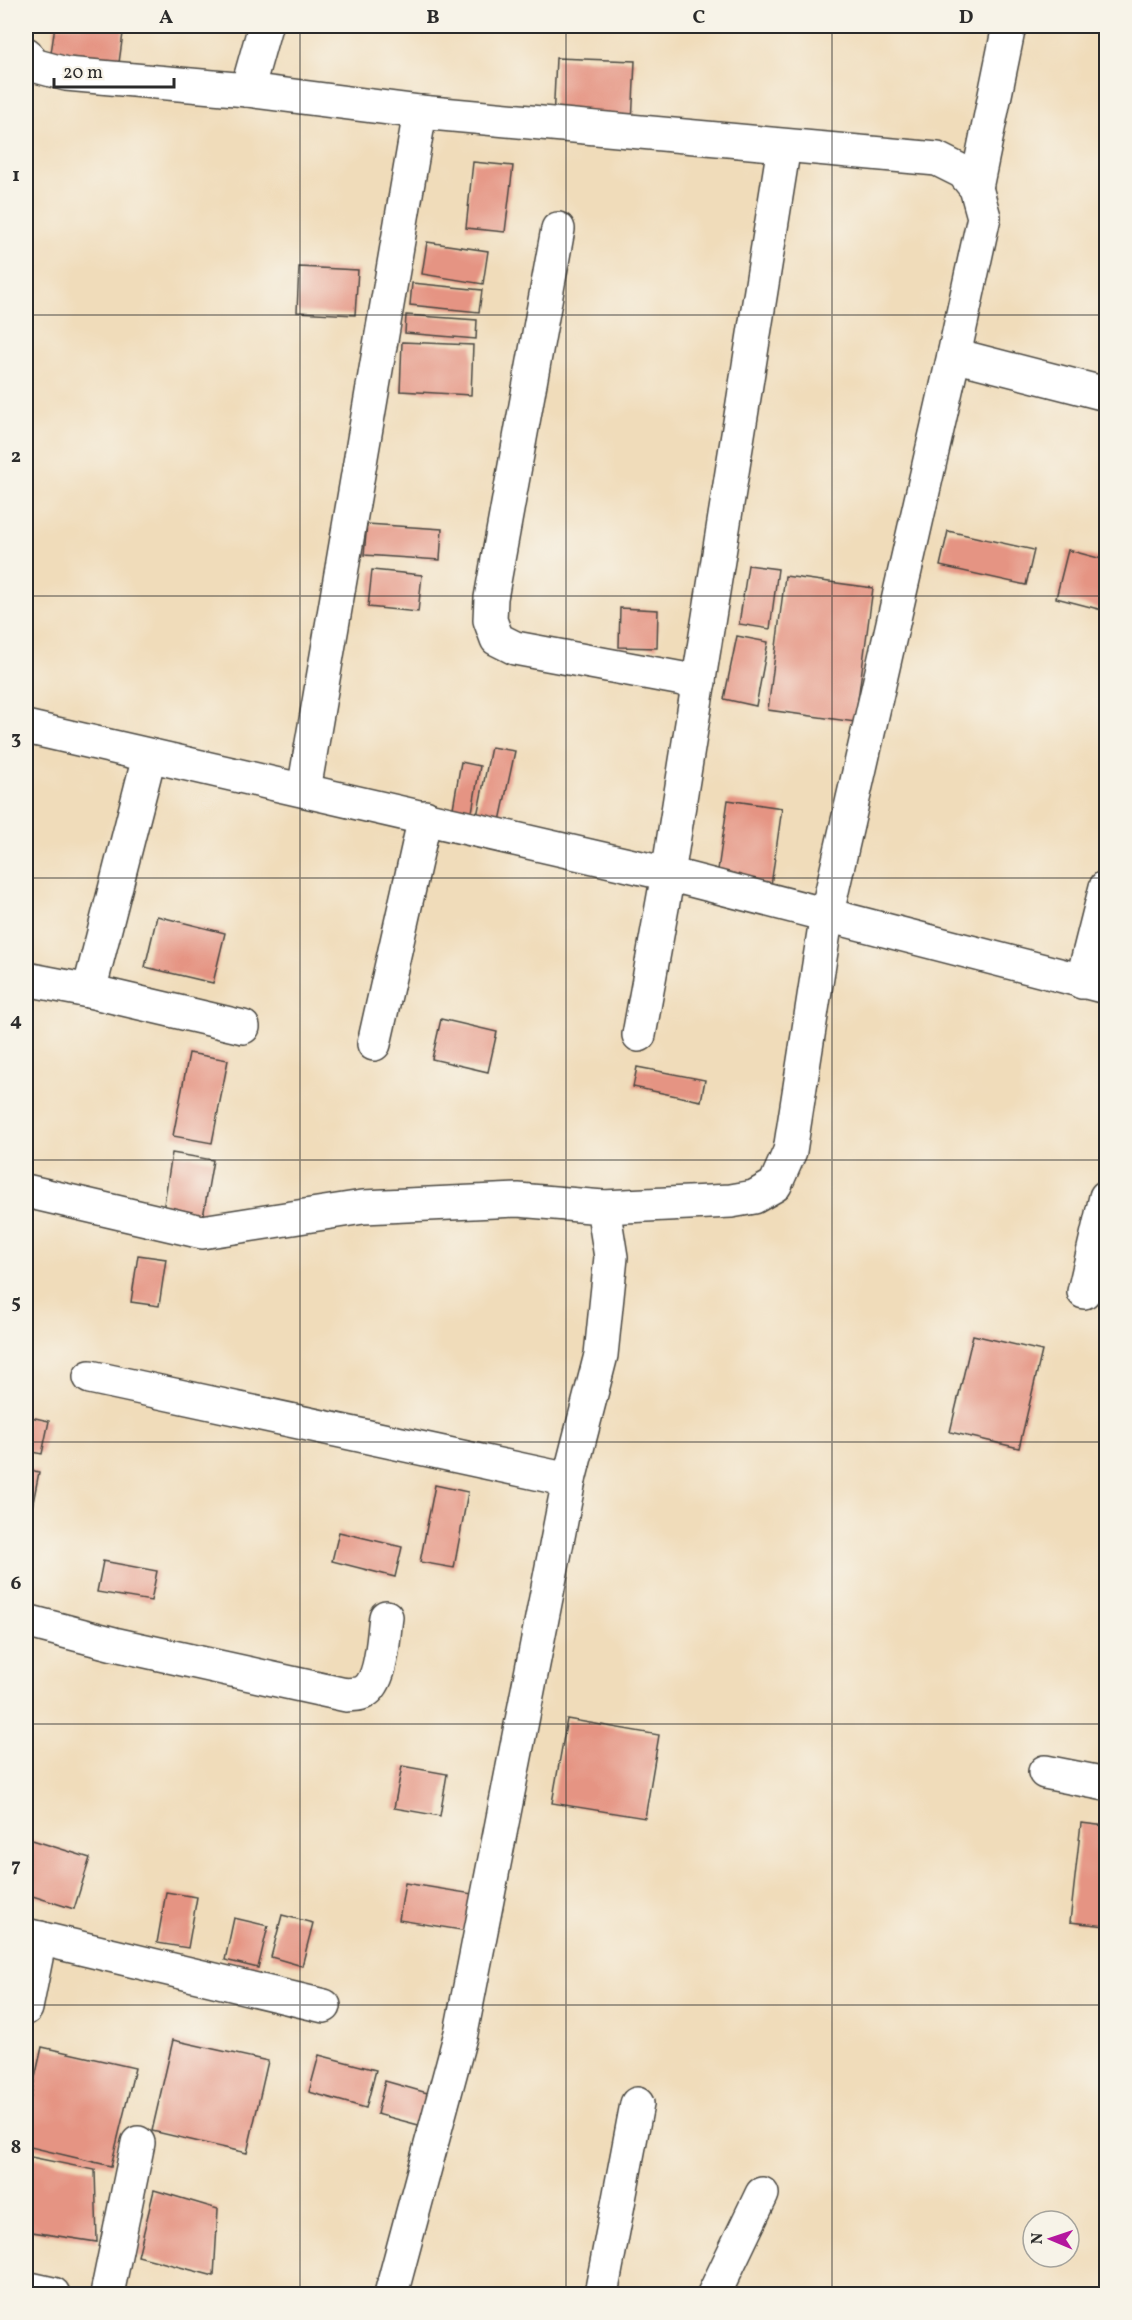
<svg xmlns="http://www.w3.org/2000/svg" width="1132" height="2320" viewBox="0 0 1132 2320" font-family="Vollkorn,serif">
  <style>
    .building { fill: #e59483 }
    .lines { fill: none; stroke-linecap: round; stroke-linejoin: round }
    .minor-casing { stroke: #494640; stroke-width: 36 }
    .minor { stroke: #fff; stroke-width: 33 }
    .grid { fill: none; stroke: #2b2b2b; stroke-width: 1.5; stroke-opacity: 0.55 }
    .neatline { fill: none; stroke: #2b2b2b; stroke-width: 2 }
    .grid-label { font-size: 20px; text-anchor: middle; font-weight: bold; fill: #2b2b2b }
  </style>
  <rect width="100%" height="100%" fill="#f7f3e8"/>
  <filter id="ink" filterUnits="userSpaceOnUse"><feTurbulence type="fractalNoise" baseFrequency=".0167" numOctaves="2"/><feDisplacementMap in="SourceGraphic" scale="12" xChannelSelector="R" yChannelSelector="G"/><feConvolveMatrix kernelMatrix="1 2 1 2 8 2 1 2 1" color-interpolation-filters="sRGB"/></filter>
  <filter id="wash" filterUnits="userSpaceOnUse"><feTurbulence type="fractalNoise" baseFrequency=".008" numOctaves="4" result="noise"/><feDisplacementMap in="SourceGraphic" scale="24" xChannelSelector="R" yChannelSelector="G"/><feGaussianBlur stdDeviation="1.35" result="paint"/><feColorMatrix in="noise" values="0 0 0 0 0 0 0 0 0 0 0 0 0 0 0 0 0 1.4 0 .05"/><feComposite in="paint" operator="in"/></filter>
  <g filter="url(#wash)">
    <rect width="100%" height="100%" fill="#f0dcba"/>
    <g id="blocks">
      <g class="building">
        <path d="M55,26H124L118,70L50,60Z"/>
        <path d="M556,58L635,61L632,124L553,121Z"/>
        <path d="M473,162L513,166L505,232L466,228Z"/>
        <path d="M427,242L488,251L483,284L422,274Z"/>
        <path d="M299,267L358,270L355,315L297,312Z"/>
        <path d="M412,283L482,290L479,312L410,305Z"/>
        <path d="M406,315L477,320L476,339L405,333Z"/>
        <path d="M402,342L473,345L471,395L400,391Z"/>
        <path d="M367,524L442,529L440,560L364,555Z"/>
        <path d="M948,531L1034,550L1026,585L940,566Z"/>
        <path d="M1068,550L1106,560V611L1056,598Z"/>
        <path d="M748,565L778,569L770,629L739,624Z"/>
        <path d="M372,570L422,575L418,612L368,607Z"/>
        <path d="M785,576L873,588L855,722L768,710Z"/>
        <path d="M620,608L658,610L657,648L619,647Z"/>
        <path d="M737,636L768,642L756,706L724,699Z"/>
        <path d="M491,747L515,751L500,821L477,816Z"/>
        <path d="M461,762L480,766L472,812L453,808Z"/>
        <path d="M728,800L782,808L771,885L717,877Z"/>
        <path d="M157,916L225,933L213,983L145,967Z"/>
        <path d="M441,1019L497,1032L488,1072L432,1059Z"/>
        <path d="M189,1053L228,1060L212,1143L173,1136Z"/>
        <path d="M637,1067L705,1080L701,1101L633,1087Z"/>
        <path d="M172,1153L213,1160L202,1223L162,1217Z"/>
        <path d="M138,1255L166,1259L159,1306L131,1302Z"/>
        <path d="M973,1335L1042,1351L1019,1448L950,1432Z"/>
        <path d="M26,1416L49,1421L42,1454L26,1451Z"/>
        <path d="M26,1469L39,1472L30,1518L26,1517Z"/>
        <path d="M435,1485L468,1492L454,1568L420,1562Z"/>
        <path d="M339,1532L402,1547L395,1577L332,1561Z"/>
        <path d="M103,1561L157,1571L151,1601L97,1592Z"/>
        <path d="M567,1719L659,1735L645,1818L552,1803Z"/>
        <path d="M402,1766L447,1774L440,1816L394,1808Z"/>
        <path d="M1081,1823L1106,1826V1926L1070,1922Z"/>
        <path d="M26,1838L90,1858L74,1909L26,1894Z"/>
        <path d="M405,1883L473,1894L467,1931L399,1920Z"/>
        <path d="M166,1892L197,1897L188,1948L157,1943Z"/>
        <path d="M282,1915L313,1923L302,1966L271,1957Z"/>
        <path d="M234,1918L268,1926L258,1968L225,1960Z"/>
        <path d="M173,2040L268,2061L247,2153L152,2131Z"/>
        <path d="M42,2047L135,2068L111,2166L26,2146V2117Z"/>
        <path d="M319,2055L376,2070L366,2108L309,2092Z"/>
        <path d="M385,2081L438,2096L430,2128L377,2114Z"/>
        <path d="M26,2156L95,2170L97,2242L26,2231Z"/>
        <path d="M154,2190L218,2209L214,2276L138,2256Z"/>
      </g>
    </g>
  </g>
  <g filter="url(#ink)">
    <use href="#blocks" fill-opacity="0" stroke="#494640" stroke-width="1.5"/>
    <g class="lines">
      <g class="minor-casing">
        <g id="minor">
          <path d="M26,54L33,65L66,74L247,90L420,112L937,159L963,172L976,188L984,217L954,355"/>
          <path d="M247,90L265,26"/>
          <path d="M784,146L668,874L1106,987"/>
          <path d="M976,188L1009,26"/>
          <path d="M558,229L491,598L490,620L497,639L515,648L699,682"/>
          <path d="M26,727L668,874L639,1035"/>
          <path d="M304,790L420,112"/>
          <path d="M26,979L89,991L243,1027"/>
          <path d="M1082,982L1106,887"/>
          <path d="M89,991L149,757"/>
          <path d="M374,1044L425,817"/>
          <path d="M26,1191L202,1232L363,1207L518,1200L603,1207L611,1257L601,1355L569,1480L461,2033L391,2294"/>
          <path d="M603,1207L731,1201L754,1197L775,1185L790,1151L827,913L954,355L1106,394"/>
          <path d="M1084,1292L1106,1197"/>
          <path d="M90,1377L569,1480"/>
          <path d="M26,1621L114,1644L346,1695C352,1694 359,1695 364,1692C383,1681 383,1637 386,1617"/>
          <path d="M1045,1772L1106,1784"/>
          <path d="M26,1935L324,2006"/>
          <path d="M26,2008L40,1938"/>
          <path d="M26,2288L53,2294"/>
          <path d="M107,2294L138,2143"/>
          <path d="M601,2294L637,2104"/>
          <path d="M714,2294L762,2194"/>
        </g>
      </g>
      <use href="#minor" class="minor"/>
    </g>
  </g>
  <path class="grid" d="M300,26V2294M566,26V2294M832,26V2294M26,315H1106M26,596H1106M26,878H1106M26,1160H1106M26,1442H1106M26,1724H1106M26,2005H1106"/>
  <rect width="1132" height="2320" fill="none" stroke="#f7f3e8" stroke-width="66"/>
  <g transform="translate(1051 2239) rotate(272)"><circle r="28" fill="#f7f3e8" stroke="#a5a39c" stroke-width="1.5"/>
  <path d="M0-4.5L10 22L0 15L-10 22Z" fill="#b5179e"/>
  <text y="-9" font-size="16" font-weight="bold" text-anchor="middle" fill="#2b2b2b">N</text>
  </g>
  <path d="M54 78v9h120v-9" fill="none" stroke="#2b2b2b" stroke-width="3"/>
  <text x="63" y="78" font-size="18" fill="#2b2b2b" stroke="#f7f3e8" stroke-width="4.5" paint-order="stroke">20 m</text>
  <rect x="33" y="33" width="1066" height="2254" class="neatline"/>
  <g class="grid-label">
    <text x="166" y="23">A</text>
    <text x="433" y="23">B</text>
    <text x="699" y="23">C</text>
    <text x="966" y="23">D</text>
    <text x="16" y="181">1</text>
    <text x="16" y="462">2</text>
    <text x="16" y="744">3</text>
    <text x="16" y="1026">4</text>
    <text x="16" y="1308">5</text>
    <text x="16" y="1589">6</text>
    <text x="16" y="1871">7</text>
    <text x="16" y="2153">8</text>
  </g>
</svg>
